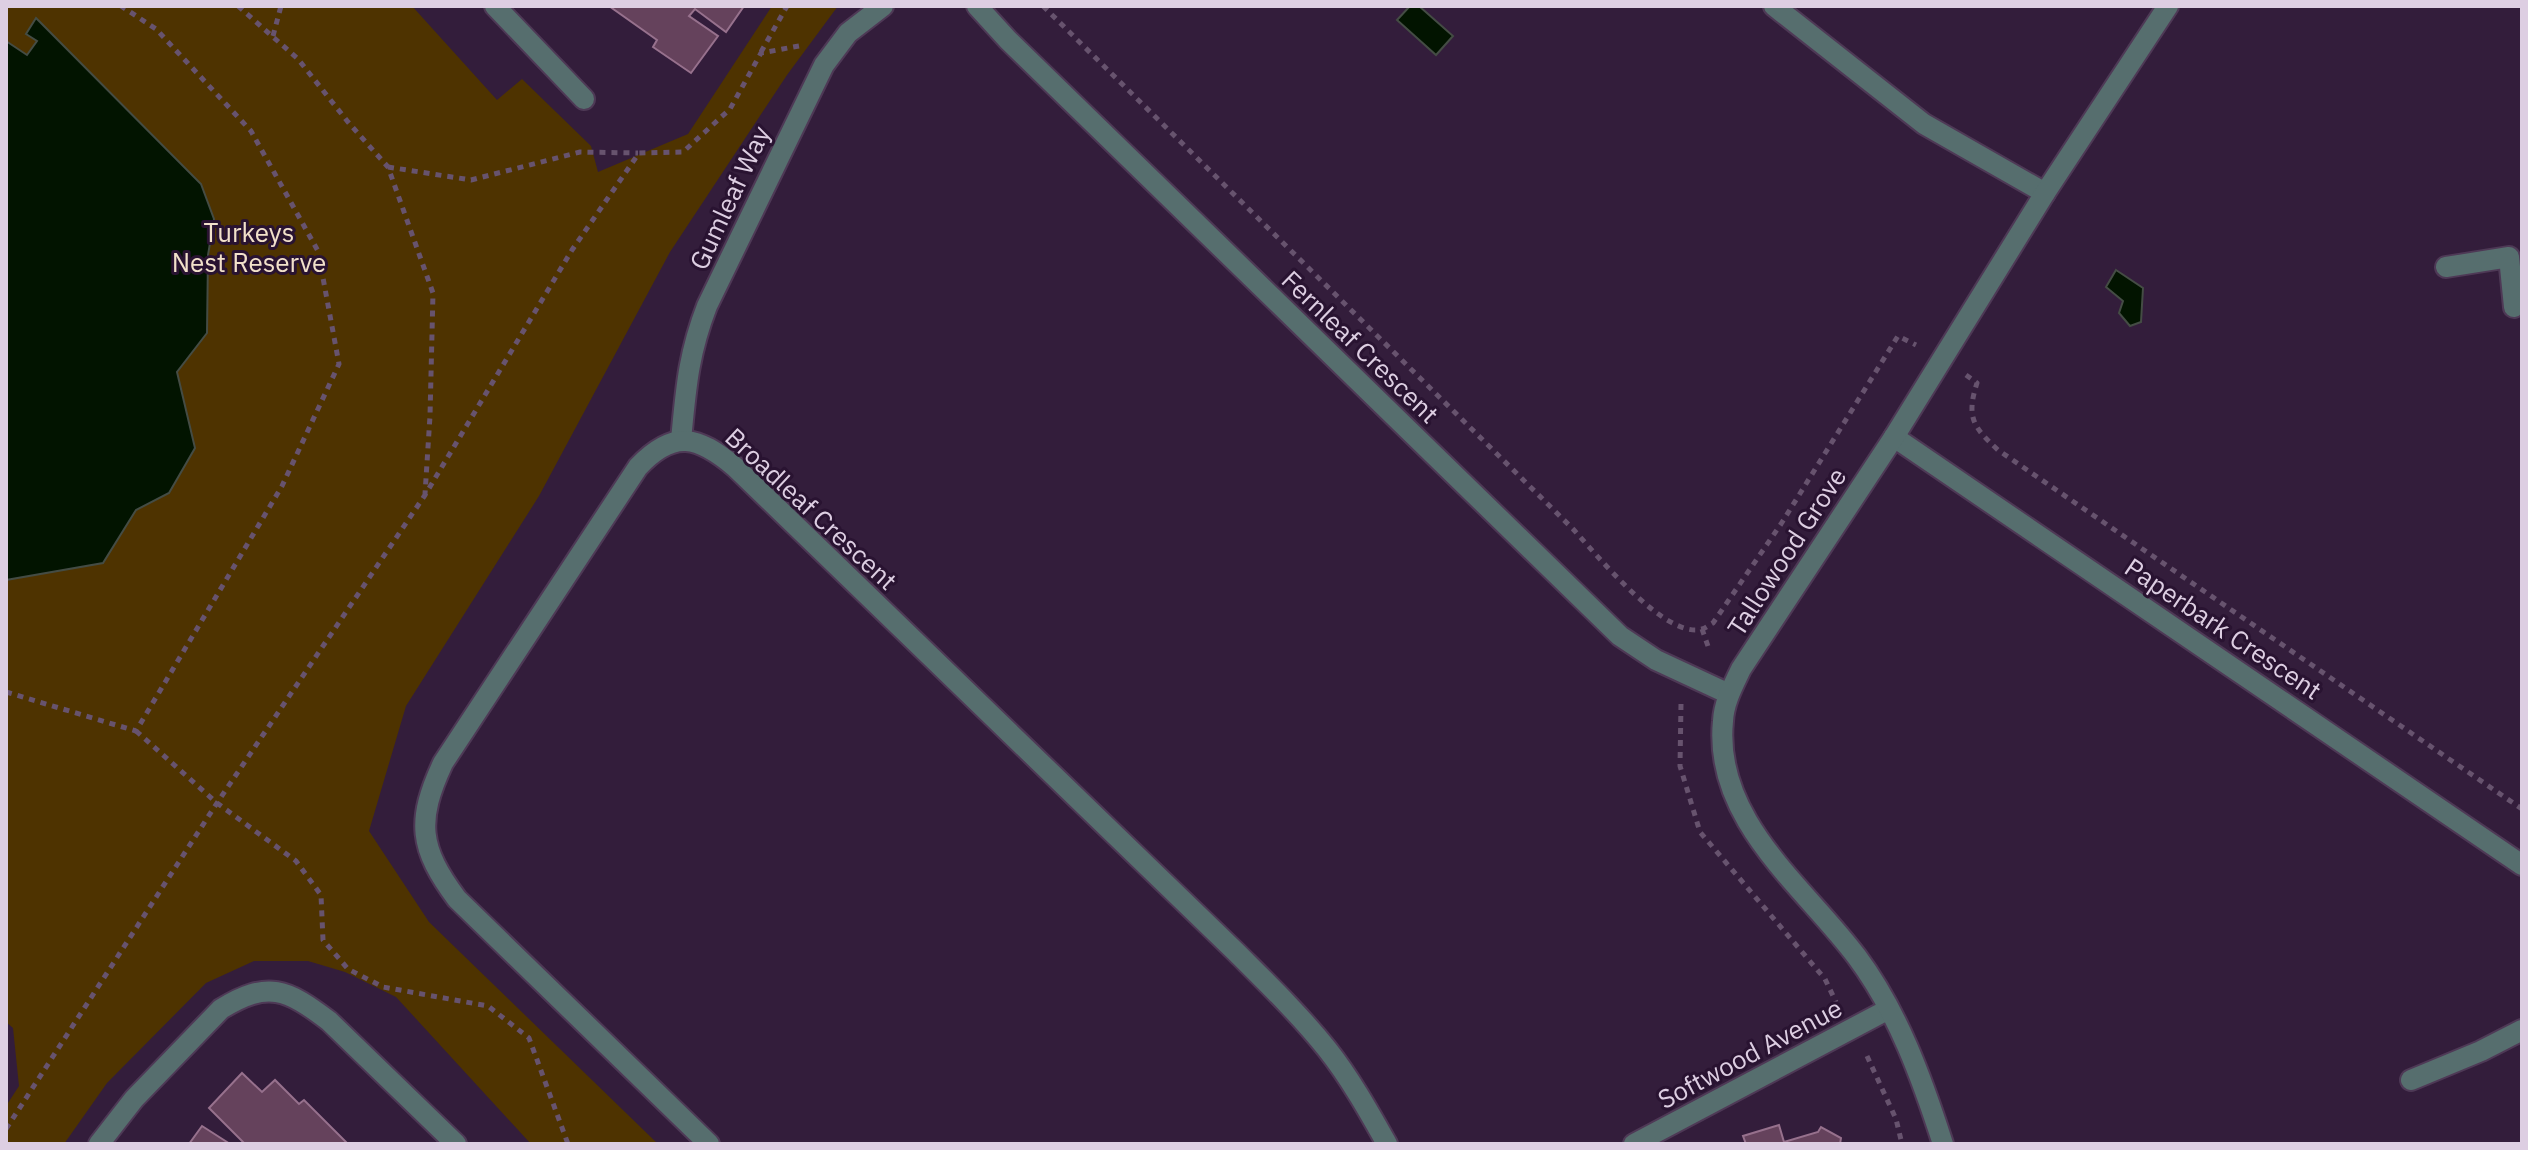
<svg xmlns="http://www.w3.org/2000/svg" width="2528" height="1150" viewBox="0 0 2528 1150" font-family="'IBM Plex Sans',sans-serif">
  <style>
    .green { fill: #4e3300 }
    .water { fill: #021400; stroke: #444c44; stroke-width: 2 }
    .building { fill: #65425c; stroke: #97718d; stroke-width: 2 }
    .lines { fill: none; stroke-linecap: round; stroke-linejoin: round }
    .minor-casing { stroke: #4e3956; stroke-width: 24 }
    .path { stroke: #67536e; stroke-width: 5; stroke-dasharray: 6 6; stroke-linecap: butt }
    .minor { stroke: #566e6e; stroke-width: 20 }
    .labels { text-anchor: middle; stroke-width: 6; stroke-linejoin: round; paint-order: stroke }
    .street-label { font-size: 26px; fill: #ddcee2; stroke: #291331 }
    .park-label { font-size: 26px; fill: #f2e1ca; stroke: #291331 }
  </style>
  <rect width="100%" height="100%" fill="#331d3b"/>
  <path class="green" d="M6,6H412L497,100L522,79L591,146L598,172L688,134L772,6H838L787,75L670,252L539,496L406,706L369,831L429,922L658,1144H531L396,997L345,972L308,961H254L206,983L107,1083L64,1144H6V1106L19,1086L13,1028L6,1022Z"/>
  <g class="water">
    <path d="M1410,6H1419L1453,36L1436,55L1397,20Z"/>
    <path d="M36,18L201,184L214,219L208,255L207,333L177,372L195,448L169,493L136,510L103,563L6,580V41L27,55L37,41L26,34Z"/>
    <path d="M2116,270L2143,288L2141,322L2130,326L2119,313L2123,301L2106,287Z"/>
  </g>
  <g class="building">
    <path d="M609,6H744L726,32L695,9L689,16L718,36L691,73L653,47L657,40Z"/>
    <path d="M242,1073L262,1092L275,1080L299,1104L304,1100L348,1144H245L209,1108Z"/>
    <path d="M1779,1125L1784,1142L1818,1132L1821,1127L1841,1138L1840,1144H1746L1743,1136Z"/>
    <path d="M202,1126L230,1144H189Z"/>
  </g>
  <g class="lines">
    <g class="minor-casing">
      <g id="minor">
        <path d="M495,6L584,99"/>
        <path d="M977,6L1008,40L1620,636L1656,660L1729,694"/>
        <path d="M1774,6L1924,124L2045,193"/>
        <path d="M2446,267L2509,257L2514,307"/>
        <path d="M1894,437L2522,865"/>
        <path d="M681,440C686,389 688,355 707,306L824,65L848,33L883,6"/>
        <path d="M2411,1080L2481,1051L2522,1030"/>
        <path d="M99,1144L134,1099L221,1009C268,980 287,989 329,1021L456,1144"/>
        <path d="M709,1144L457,899C419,848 416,821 443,763L638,467C674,429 698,436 735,467L1237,953C1268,984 1299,1014 1327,1049C1350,1078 1369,1112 1387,1144"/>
        <path d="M1634,1144L1889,1009"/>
        <path d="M1943,1144C1922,1079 1898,1012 1857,957C1804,886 1713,820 1723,721C1724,702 1733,686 1741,669L1894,437L2045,193L2168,6"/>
      </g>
    </g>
    <g class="path">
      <path d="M238,6L298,59L348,122L388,167L433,293L430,416L425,494"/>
      <path d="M1043,6L1573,529C1596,554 1666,640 1702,629C1706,628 1709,625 1713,623L1781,524L1898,336L1916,345"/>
      <path d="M273,36L281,6"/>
      <path d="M761,52L787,6"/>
      <path d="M388,167L471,180L580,152L638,153"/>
      <path d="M1966,375L1977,383C1966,417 1973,427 1998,450L2522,809"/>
      <path d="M1702,629L1709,649"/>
      <path d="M6,692L136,731L282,486L339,364L318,251L251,131L156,29L121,6"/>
      <path d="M1681,704L1680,766L1700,832L1825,979L1836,1002"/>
      <path d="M136,731L217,803L296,861L321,895L323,940L348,969L383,987L488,1006L529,1038L568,1144"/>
      <path d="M1867,1056L1896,1119L1902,1144"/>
      <path d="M6,1129L217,803L425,495L572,250L639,153L683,152L730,109L761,53L799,46"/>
    </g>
    <use href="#minor" class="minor"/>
  </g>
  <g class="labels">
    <g class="street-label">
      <text transform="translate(730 198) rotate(-65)" y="9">Gumleaf Way</text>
      <text transform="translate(1360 347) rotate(44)" y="9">Fernleaf Crescent</text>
      <text transform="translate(811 509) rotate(43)" y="9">Broadleaf Crescent</text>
      <text transform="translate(1787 552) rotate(-57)" y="9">Tallowood Grove</text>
      <text transform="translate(2223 629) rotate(34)" y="9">Paperbark Crescent</text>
      <text transform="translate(1750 1054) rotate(-28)" y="9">Softwood Avenue</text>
    </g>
    <g class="park-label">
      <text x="249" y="242">Turkeys<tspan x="249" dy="30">Nest Reserve</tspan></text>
    </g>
  </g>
  <rect width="2528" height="1150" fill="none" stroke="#ddcee2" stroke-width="16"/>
</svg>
